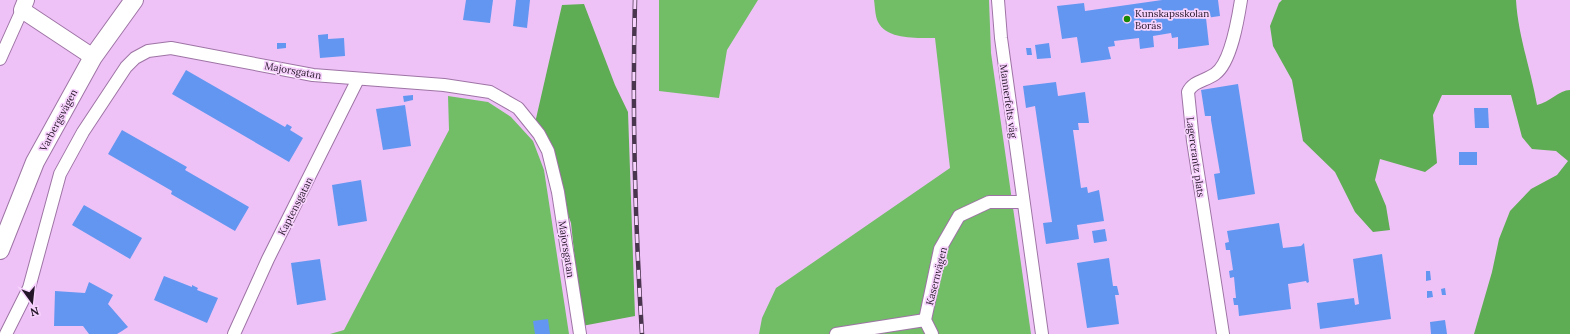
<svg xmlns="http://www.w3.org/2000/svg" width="1570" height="334" viewBox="0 0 1570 334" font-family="Lora,serif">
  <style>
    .green { fill: #71be67 }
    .forest { fill: #5eac53 }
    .building { fill: #6396f1 }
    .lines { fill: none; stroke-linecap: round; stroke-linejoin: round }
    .minor-casing { stroke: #9e74a5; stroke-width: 14 }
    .tertiary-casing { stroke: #9e74a5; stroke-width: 18 }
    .secondary-casing { stroke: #9e74a5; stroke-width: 20 }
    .minor { stroke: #fff; stroke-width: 12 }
    .tertiary { stroke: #fff; stroke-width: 16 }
    .secondary { stroke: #fff; stroke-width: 18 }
    .rail-casing { stroke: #4a354e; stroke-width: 4.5 }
    .rail { stroke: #f7d3fd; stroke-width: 3; stroke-dasharray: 9; stroke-linecap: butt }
    .poi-dot { fill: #198804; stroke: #f7d3fd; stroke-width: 1.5 }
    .labels { text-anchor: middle; stroke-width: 3.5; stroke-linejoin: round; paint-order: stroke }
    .poi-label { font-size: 10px; fill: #251528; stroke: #f7d3fd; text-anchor: start }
    .street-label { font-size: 10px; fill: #251528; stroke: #f7d3fd }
  </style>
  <rect width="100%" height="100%" fill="#efc2f7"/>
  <g class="green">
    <path d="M659,0H758L727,50L719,98L659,91Z"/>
    <path d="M874,0H989L991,53L1031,334H759L762,318L776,288L950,168L935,38C918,38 887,40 878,22C875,16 875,6 874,0Z"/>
    <path d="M448,96L488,102L511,117L533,141L544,170L569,334H330L344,330L449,130Z"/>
  </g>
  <g class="forest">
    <path d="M1282,0H1516C1518,36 1531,70 1537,105C1550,102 1559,90 1570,90V334H1474L1492,272L1499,239L1510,211L1531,189L1557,175L1568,161L1556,151L1532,149L1522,137L1511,95H1442L1433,115L1437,163L1425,172L1380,159L1375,180L1386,206L1390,230L1373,232L1355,212L1335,172L1303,141L1292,80L1273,46L1270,26L1279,3Z"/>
    <path d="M584,4L615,85L628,112L635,316L582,326L571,223L535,123L562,5Z"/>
  </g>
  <g class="building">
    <path d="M466,0H493L490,23L463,20Z"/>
    <path d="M516,0H530L527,28L513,26Z"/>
    <path d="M1162,0H1218L1220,16L1206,18L1209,45L1178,49V37L1172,38L1171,33L1153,36L1154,47L1140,49L1139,38L1114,41L1115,46L1108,47L1111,59L1081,63L1077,37L1062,39L1057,6L1084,3L1085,11Z"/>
    <path d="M328,34V39L344,38L345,56L320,58L318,35Z"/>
    <path d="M277,43H286V48L277,49Z"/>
    <path d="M1049,43L1051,58L1037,59L1035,45Z"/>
    <path d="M1026,48H1031L1032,55H1027Z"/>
    <path d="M186,70L285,127L287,124L292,127L290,130L303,138L289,162L172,94Z"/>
    <path d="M1056,82L1058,96L1085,92L1089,123H1078L1079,130H1073L1081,188L1087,187L1088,193L1099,190L1104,221L1077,225L1079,239L1046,244L1043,223L1052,222L1035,106L1026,108L1023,86Z"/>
    <path d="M1238,84L1255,194L1218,200L1214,174L1220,173L1211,120V116H1205L1201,90Z"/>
    <path d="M413,95V100L404,102L403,96Z"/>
    <path d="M405,105L411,146L383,150L376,109Z"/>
    <path d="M1474,108H1488L1489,128H1475Z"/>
    <path d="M122,130L187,167L185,170L249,207L235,231L171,194L172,191L108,154Z"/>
    <rect x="1459" y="152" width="18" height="13"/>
    <path d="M361,180L367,221L338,226L332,185Z"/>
    <path d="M84,205L142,238L130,259L72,225Z"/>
    <path d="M1279,223L1283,248L1301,246L1304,243L1309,282L1307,283L1306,281L1288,284L1291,309L1239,316L1238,305H1234L1233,298H1236L1234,277L1230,278L1229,271L1233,270L1230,250H1226L1225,243L1229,242L1227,231Z"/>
    <path d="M1105,229L1107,241L1094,243L1092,231Z"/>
    <path d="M1382,254L1391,319L1320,329L1317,303L1354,298L1355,305L1359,304L1353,259Z"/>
    <path d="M1109,258L1113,286H1117L1119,295H1115L1119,324L1087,328L1077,263Z"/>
    <path d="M320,259L326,300L297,305L291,263Z"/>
    <path d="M1426,271H1430L1431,280L1426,281Z"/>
    <path d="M164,276L192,287V285L198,288L197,290L218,298L207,323L154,300Z"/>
    <path d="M89,282L113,295L108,304L128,327L122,331L117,334H89L83,326H54L55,291L85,293Z"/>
    <path d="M1445,288L1446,295H1442L1441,289Z"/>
    <path d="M1427,291H1432L1433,297L1427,298Z"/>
    <path d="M548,319L550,334H535L533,321Z"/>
    <path d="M1445,320L1447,334H1431L1430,322Z"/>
  </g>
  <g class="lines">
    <g class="minor-casing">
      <g id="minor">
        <path d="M998,0L1001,38L1042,334"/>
        <path d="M0,59L22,10"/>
        <path d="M6,334L29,288L60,174L83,132L126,67L135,58L148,51L171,48L313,75L444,85L490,92L518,108L539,134L548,151L558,192L580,334"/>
        <path d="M234,334L268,259L358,79"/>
        <path d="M836,334L925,320"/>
        <path d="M932,334L925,320L940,249L959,216L989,202H1023"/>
        <path d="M1223,334L1193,141L1188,92C1193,81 1205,81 1215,74C1231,63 1238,19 1241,0"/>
      </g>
    </g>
    <g class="tertiary-casing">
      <path id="tertiary" d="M26,0L22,10L93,57"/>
    </g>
    <g class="secondary-casing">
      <path id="secondary" d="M0,250L35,162L93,57L134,0"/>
    </g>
    <use href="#minor" class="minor"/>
    <use href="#tertiary" class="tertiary"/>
    <use href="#secondary" class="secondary"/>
    <g class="rail-casing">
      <path id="rail" d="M635,0C632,112 635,223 642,334"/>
    </g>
    <use href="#rail" class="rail"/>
  </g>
  <circle class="poi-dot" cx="1127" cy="19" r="4"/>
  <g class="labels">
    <g class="poi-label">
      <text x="1135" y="17">Kunskapsskolan<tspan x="1135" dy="12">Borås</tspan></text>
    </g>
    <g class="street-label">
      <text transform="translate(293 70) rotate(10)" y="4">Majorsgatan</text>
      <text transform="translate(1009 101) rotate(82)" y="4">Mannerfelts väg</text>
      <text transform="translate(58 120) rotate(-62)" y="4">Varbergsvägen</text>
      <text transform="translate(1196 157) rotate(82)" y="4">Lagercrantz plats</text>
      <text transform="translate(295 206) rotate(-63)" y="4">Kaptensgatan</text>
      <text transform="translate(567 249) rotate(81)" y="4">Majorsgatan</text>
      <text transform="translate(936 276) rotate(-76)" y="4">Kasernvägen</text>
    </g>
  </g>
  <g transform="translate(32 302) rotate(165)" stroke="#f7d3fd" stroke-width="3" paint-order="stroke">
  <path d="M0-3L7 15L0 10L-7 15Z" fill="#251528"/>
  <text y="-6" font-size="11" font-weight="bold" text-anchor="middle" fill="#251528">N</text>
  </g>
</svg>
